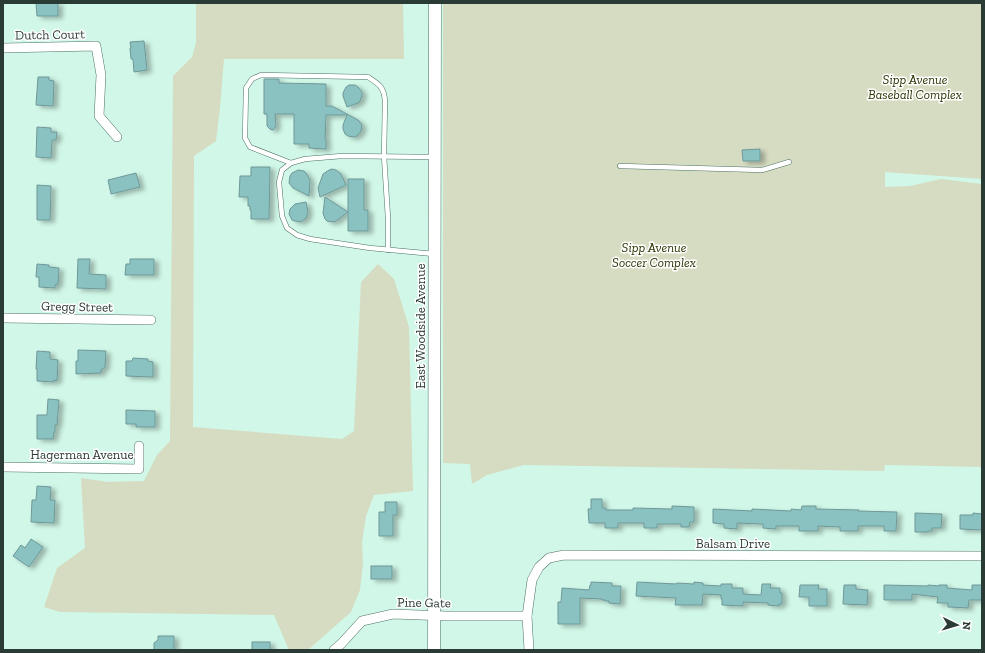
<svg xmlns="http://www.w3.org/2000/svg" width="985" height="653" viewBox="0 0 985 653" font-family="'Zilla Slab',serif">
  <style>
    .green { fill: #d6dcc2 }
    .building { fill: #8ac2c1; stroke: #6f9898; filter: url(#shadow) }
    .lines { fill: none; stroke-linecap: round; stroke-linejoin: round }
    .lane-casing { stroke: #4e7164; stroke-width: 5.5 }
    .street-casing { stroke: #4e7164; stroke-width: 10 }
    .secondary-casing { stroke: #4e7164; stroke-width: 13 }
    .lane { stroke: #fff; stroke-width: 4.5 }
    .street { stroke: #fff; stroke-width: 9 }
    .secondary { stroke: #fff; stroke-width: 12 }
    .labels { text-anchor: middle; stroke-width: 3; stroke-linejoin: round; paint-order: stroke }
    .street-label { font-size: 13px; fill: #2a3a34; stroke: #fff }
    .park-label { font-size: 13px; font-style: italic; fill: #2d3401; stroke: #fff }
  </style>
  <defs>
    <filter id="shadow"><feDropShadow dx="4.5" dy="2.5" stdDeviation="2" flood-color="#0004"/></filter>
  </defs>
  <rect width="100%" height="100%" fill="#d0f7e7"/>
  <g class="green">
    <path d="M196,3H403L404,59H224L220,108L216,141L194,156L193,427L342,439L354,431L361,282L378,264L394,279L409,327L413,491L374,495L366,516L362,542L363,564L360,590L351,612L308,650H289L274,615L60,612L44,607L57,568L85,548L81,478L108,482L144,481L157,455L170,441L173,76L192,57L196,43Z"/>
    <path d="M443,3H982V179L885,172V187L910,186L941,179L982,184V467L885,465L884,471L524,465L487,475L472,484L470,464L443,463Z"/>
  </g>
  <g class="building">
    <path d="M36,3H58V16H37Z"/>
    <path d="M144,41L147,70L134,72L133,59H131L130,48H131L130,42Z"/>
    <path d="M38,77H49V80L54,81L53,106L36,105Z"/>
    <path d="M264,79H279V83L326,84V106H332L358,120L362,125L361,131L357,136L354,137L348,136L345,134L343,129V125L347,115H326L325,139H326V149L309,148V144H294V114H275L276,126L273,130L270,129L267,126V114H264Z"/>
    <path d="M349,85H355L358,87L362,92V95L360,101L358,103L347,107L343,96V93L346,87Z"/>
    <path d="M37,127L51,128V132H57L56,140H52L51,158L36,157Z"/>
    <path d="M760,149V161H743L742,150Z"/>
    <path d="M251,167H270L269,219H251V210H250V206H248V197H239L240,176H251Z"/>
    <path d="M332,169L336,170L341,174L346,185L320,197L318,188L323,174L329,170Z"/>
    <path d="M298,170L304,171L306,173L310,180L309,196L293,188L289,183L290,176L292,173Z"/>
    <path d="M136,173L140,187L111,194L108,180Z"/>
    <path d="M348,179H364V210H368V231H348Z"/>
    <path d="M37,185L51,186L50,220H37Z"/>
    <path d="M325,197L348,212L336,221L333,222L327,221L325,219L323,213Z"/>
    <path d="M306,202L308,212L306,218L301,222L295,221L292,220L289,214L290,209L295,204Z"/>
    <path d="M78,259H90L89,274L106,275V289L77,288Z"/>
    <path d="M130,259H154V275H125L126,264H130Z"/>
    <path d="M37,264L49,265V267L59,268L58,284L55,285V288L39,287V277H36Z"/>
    <path d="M78,350L106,351L105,367L101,370V373L76,374V361H78Z"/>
    <path d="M37,351L50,352V359L58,360L57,381L54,380V382L37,381V369H36Z"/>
    <path d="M133,358L148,359V361L153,362V377L126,376V361H132Z"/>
    <path d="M48,399L59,400L57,425H55V432H54L53,439H37V415H47Z"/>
    <path d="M126,410L155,411V427H136V424H126Z"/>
    <path d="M37,486L51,487L50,500H55L54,523L31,522L32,500H36Z"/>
    <path d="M591,499H602V508H606V510H633V508L672,509V506L694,507V522H690L689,527H681V524H657V528H644V523H618V528H605V523H589L588,509H591Z"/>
    <path d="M385,502H397V515H393V536H379V512H385Z"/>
    <path d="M802,506H816V509L859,510L858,511L897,512L896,531H884V526H858V531H840V527L818,526V531H799V526H776V529L763,528V524L737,523V529L724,528V524L713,523V509L752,511V509L791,511V509L801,510Z"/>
    <path d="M915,513L942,514L941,528H932V531H928V532H915Z"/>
    <path d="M973,513L982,514V530L960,529V515H973Z"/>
    <path d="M31,539L43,547L29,567L13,556L21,545L25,548Z"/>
    <rect x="371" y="566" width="21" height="13"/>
    <path d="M591,582L612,583V586H621L620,604L609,603V601H605V600H602V599L580,598V624H558V602H561L562,588L589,590L590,585H591Z"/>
    <path d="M637,582L676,584L677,583L694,584V582L703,583V585L721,586V584H732V588H743V594L761,595L762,584H771L770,588H780V593H782V604H779V606L768,605V603L743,602V606L722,605V599H721V595L703,594L702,605H675L676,598L636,596Z"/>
    <path d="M800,585H819L818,589H827V606H809V597H799Z"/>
    <path d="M844,585H856V589L868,590L867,605L843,604Z"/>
    <path d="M884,585L928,586V585L939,586V585H947V588L972,590V585H982V600H969L968,608L948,607V603H937L938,597L912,594V600H884Z"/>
    <path d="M158,636H174V650H154V643L158,640Z"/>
    <rect x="252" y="642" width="18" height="8"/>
  </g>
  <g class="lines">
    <g class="lane-casing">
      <g id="lane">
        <path d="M291,163L250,147L245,138L246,88L252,79L261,75L368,77C379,84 384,87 385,101L384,156L388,218V250"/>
        <path d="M620,166L762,170L789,162"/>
        <path d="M434,254L370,248L310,239L297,235L287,228L282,216L279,182L282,170L291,163L305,159L342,156L434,157"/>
      </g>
    </g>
    <g class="street-casing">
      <g id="street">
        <path d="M3,48L96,46L101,75L99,116L117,137"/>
        <path d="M3,318L151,320"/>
        <path d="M3,467L139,469V446"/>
        <path d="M334,650L342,643L362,621L393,614L446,616H527"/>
        <path d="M529,650L527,616L532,580L539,567L549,558L564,555L982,556"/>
      </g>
    </g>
    <g class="secondary-casing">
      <path id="secondary" d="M434,650L435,3"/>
    </g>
    <use href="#lane" class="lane"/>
    <use href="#street" class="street"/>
    <use href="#secondary" class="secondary"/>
  </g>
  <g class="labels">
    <g class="street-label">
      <text transform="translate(50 34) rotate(-1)" y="5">Dutch Court</text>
      <text transform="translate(77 306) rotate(1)" y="5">Gregg Street</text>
      <text transform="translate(420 326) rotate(-90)" y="5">East Woodside Avenue</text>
      <text x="82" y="459">Hagerman Avenue</text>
      <text x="733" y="548">Balsam Drive</text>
      <text transform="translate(424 602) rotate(1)" y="5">Pine Gate</text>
    </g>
    <g class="park-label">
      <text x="915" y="84">Sipp Avenue<tspan x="915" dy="15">Baseball Complex</tspan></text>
      <text x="654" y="252">Sipp Avenue<tspan x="654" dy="15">Soccer Complex</tspan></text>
    </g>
  </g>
  <rect width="985" height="653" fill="none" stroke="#2a3a34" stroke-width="8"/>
  <g transform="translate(957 625) rotate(95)" stroke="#ffffff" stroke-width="3" paint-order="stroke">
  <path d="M0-3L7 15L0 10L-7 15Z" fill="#2a3a34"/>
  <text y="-6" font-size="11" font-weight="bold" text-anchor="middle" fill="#2a3a34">N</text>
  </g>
</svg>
